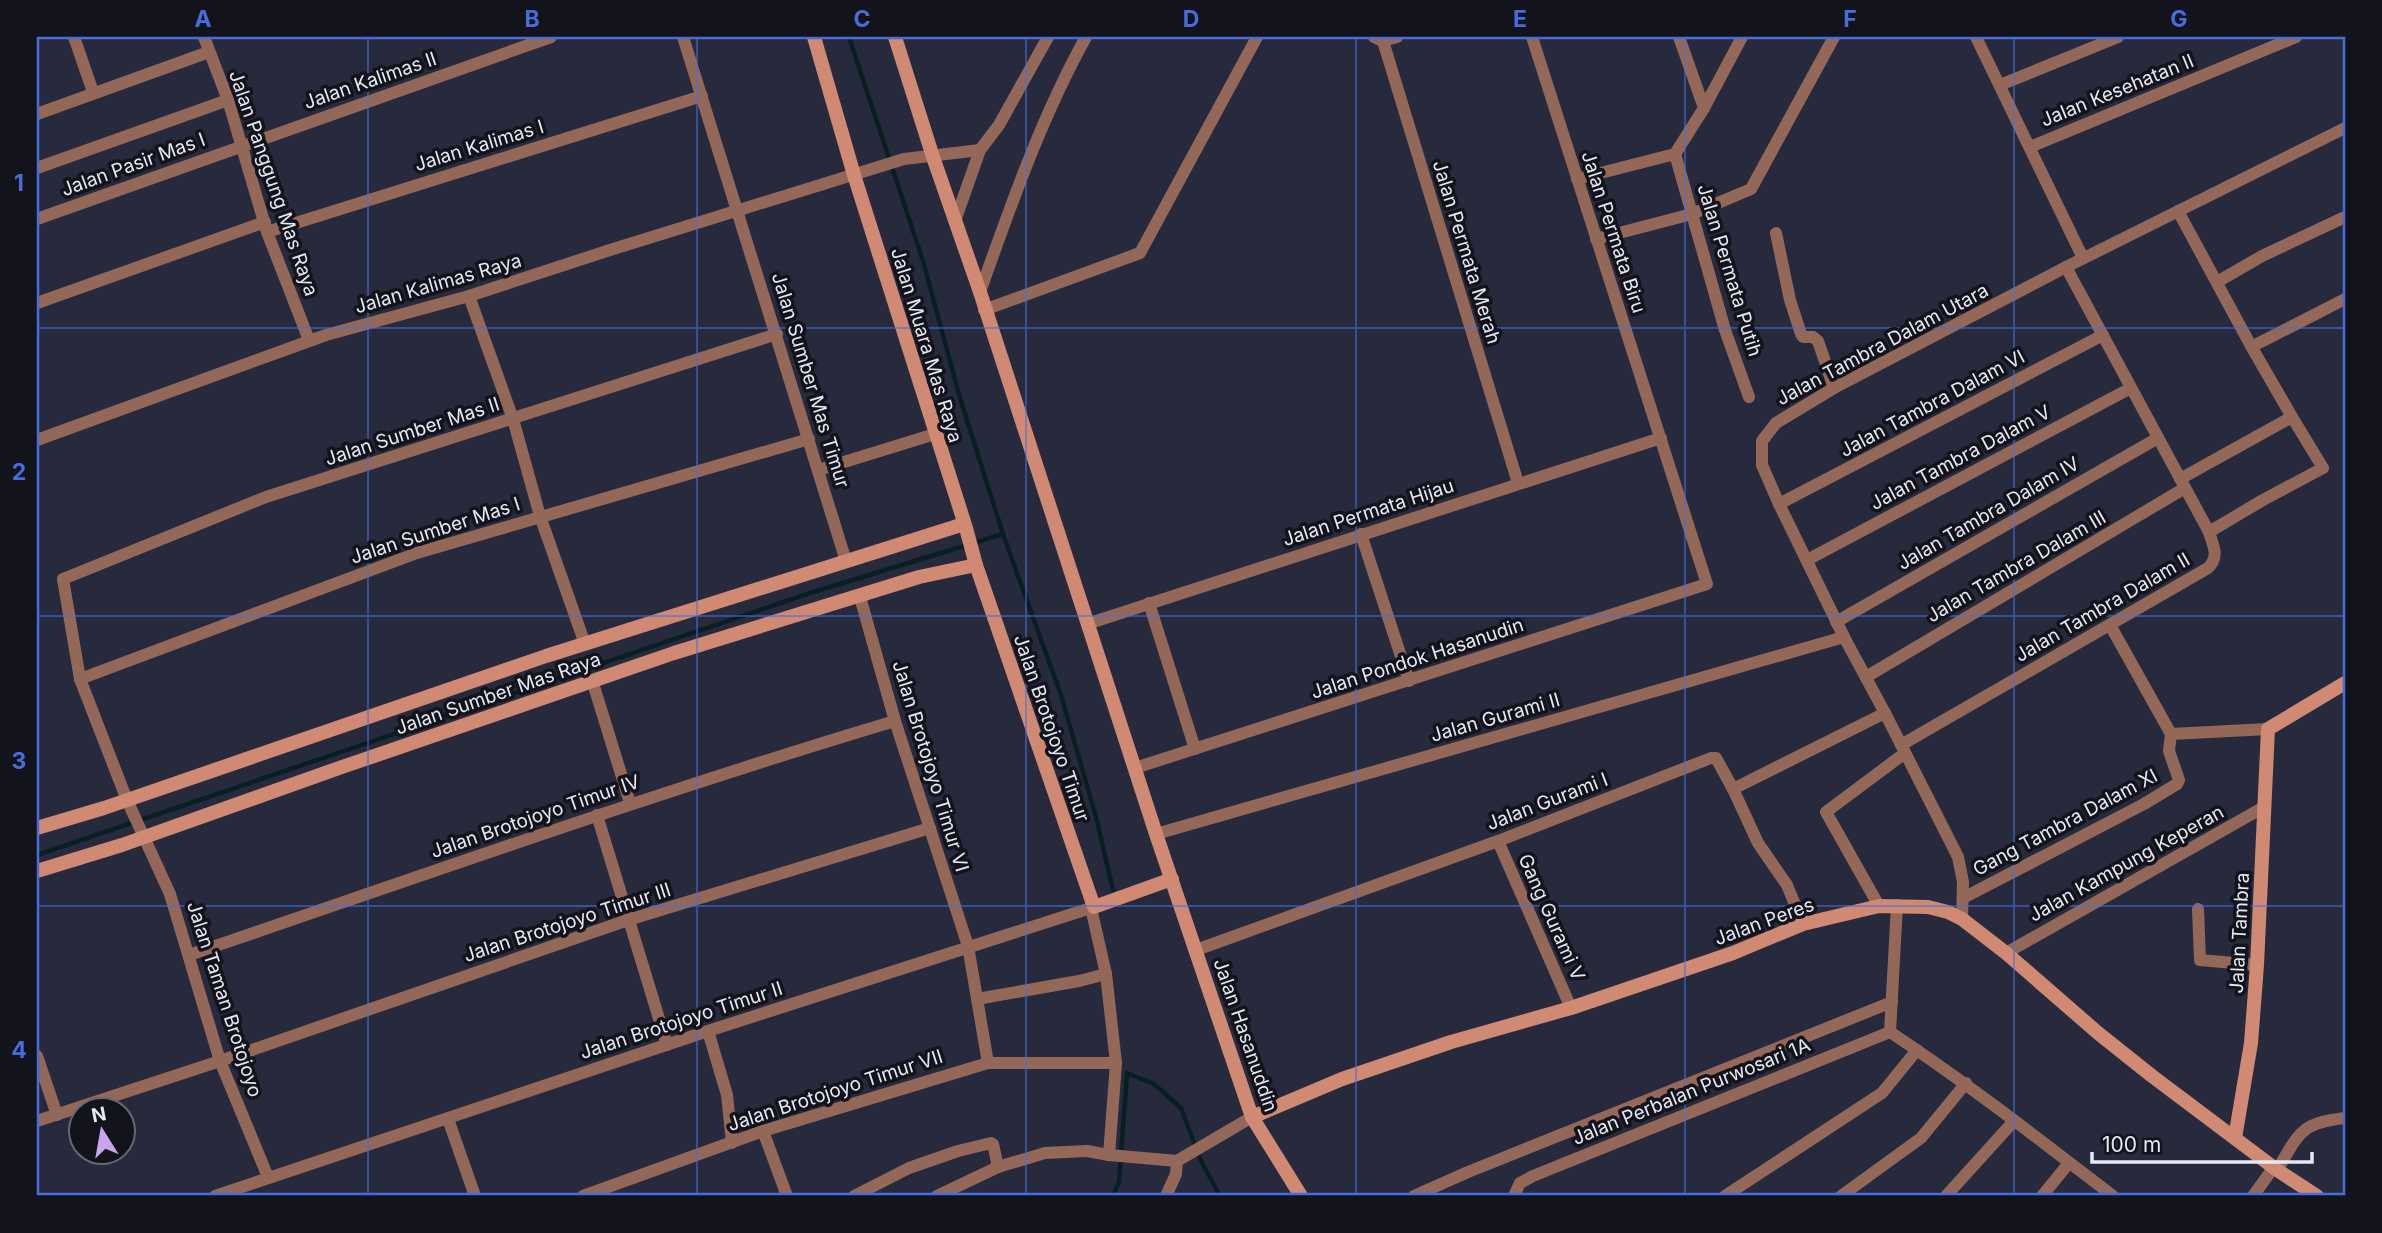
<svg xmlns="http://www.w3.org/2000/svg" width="2382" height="1233" viewBox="0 0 2382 1233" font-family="Inter,sans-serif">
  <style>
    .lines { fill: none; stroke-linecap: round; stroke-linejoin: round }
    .stream { stroke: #071f23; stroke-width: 4.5 }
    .street { stroke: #946859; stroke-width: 12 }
    .secondary { stroke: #d08972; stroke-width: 14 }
    .grid { fill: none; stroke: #456dde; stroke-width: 2; stroke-opacity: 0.55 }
    .labels { text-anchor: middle; stroke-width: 7; stroke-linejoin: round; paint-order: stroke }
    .street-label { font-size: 19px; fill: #e6e8f5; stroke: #12131b }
    .neatline { fill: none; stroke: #456dde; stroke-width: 2.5 }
    .grid-label { font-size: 23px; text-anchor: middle; font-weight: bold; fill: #456dde }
  </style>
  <rect width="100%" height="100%" fill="#272a3c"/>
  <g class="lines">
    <g class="stream">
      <path d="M849,37L923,261L960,398L1003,534L1061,695L1096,817L1113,890"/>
      <path d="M37,855L807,594L1003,534"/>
      <path d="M1113,1196L1119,1182L1127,1073L1154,1084L1181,1108L1201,1161L1220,1196"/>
    </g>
    <g class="street">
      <path d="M74,37L93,92"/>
      <path d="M204,37L228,100L267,232L309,340"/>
      <path d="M683,37L846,561"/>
      <path d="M1374,37L1383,41L1518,483"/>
      <path d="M1976,37L2083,258"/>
      <path d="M1383,41L1397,37"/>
      <path d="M2000,85L2118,37"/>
      <path d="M1704,108L1742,37"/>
      <path d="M37,114L209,52"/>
      <path d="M2030,147L2296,37"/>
      <path d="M1675,154L1725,330L1749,397"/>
      <path d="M37,168L228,100"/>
      <path d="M1577,179L1675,154L1704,108L1679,37"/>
      <path d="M2178,211L2251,346L2255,345L2345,299"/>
      <path d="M37,219L551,37"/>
      <path d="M955,221L980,150L999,125L1048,37"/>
      <path d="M267,232L702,96"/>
      <path d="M1776,233L1790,300L1801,334L1803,337H1813L1818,341L1834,388"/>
      <path d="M1596,239L1692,214L1751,189L1834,37"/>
      <path d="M2217,282L2262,256L2345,217"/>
      <path d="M980,292C1011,205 1041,118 1086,37"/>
      <path d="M469,296L513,419L540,516L585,644"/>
      <path d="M37,303L265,222"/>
      <path d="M984,310L1140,253L1257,37"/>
      <path d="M2251,346L2292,417"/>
      <path d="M37,440L326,335L469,296L610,250L904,159L980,150"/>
      <path d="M818,470L935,434"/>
      <path d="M2180,479L2292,417L2323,468L2263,500L2209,532"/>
      <path d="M1779,504L2103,335"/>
      <path d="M1361,534L1409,681"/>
      <path d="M1807,560L2131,388"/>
      <path d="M1149,603L1195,749"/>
      <path d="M1836,622L2158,438"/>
      <path d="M1087,624L1661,438"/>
      <path d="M2110,625L2171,734L2268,729"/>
      <path d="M1866,677L2185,488"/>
      <path d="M80,679L417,553L809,439"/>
      <path d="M592,680L630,803"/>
      <path d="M1901,745L2208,568C2220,556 2213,546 2209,532L2066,267"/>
      <path d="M1135,768L1707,584L1532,37"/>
      <path d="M1733,789L1758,843L1787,885L1803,924"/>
      <path d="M597,815L667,1045"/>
      <path d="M1156,834L1844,637"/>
      <path d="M1498,841L1571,1008"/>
      <path d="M1963,898L2144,804L2177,784L2179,780L2169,751L2171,734"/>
      <path d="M1879,906L1826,812L1905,753"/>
      <path d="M2198,909L2200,960L2257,965"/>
      <path d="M1962,919L1963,882L1958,857L1885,713L1844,637L1779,504L1762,465V441L1776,423L1834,388L2066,267L2345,128"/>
      <path d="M1196,950L1498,841L1711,758H1716L1733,789L1885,713"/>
      <path d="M2006,953L2264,807"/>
      <path d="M189,955C424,875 657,792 895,721"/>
      <path d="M1106,974L1116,1063L1109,1155"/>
      <path d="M977,999L1079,981L1106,974L1091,908"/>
      <path d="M708,1031L727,1095L732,1143"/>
      <path d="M1890,1032C1967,1083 2040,1140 2113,1196"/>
      <path d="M1890,1032L1897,905"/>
      <path d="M37,1056L57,1115"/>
      <path d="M988,1063H1116"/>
      <path d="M448,1119L475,1196"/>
      <path d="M37,1121L220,1061L628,920L930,828"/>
      <path d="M763,1131L787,1196"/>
      <path d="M2277,1170C2300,1133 2299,1123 2345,1118"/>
      <path d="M268,1177L220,1061L170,894L127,800L80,679L63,579L266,497L777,334"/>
      <path d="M215,1196L708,1031L1094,907"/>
      <path d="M583,1196L763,1131L988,1063L968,946L895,721L860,597"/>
      <path d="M854,1196L909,1168L958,1151L991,1143L993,1144L998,1167"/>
      <path d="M937,1196L998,1167L1045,1153L1087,1151L1109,1155L1177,1161L1252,1117"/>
      <path d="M1166,1196L1176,1174L1177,1161"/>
      <path d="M1414,1196L1468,1172L1892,1002"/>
      <path d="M1514,1196L1520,1183L1533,1176L1890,1032"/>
      <path d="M1725,1196L1882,1093L1917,1050"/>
      <path d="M1841,1196L1921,1138L1966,1083"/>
      <path d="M1946,1196L2013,1122"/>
      <path d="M2042,1196L2069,1163"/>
      <path d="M2253,1196L2274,1167"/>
    </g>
    <g class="secondary">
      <path d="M814,37L854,175L966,528L976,565L1094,907L1172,879"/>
      <path d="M895,37L933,157L980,292L1156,834L1252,1117L1301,1196"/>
      <path d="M37,828L104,808L546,656L964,524"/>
      <path d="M37,871L122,845L342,767L674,653L919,577L976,565"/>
      <path d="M1252,1117L1342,1079L1451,1042L1571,1008L1733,953L1803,924L1879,906L1928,907L1948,912L1962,919L2006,953L2098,1033L2152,1076L2277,1170L2317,1196"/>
      <path d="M2235,1138L2251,1043L2257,965L2268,729L2345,683"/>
    </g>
  </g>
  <path class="grid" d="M368,37V1196M697,37V1196M1026,37V1196M1356,37V1196M1685,37V1196M2014,37V1196M37,328H2345M37,616H2345M37,906H2345"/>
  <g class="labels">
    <g class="street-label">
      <text transform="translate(370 80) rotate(-19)" y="7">Jalan Kalimas II</text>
      <text transform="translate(2117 90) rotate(-22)" y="7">Jalan Kesehatan II</text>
      <text transform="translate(479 145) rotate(-17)" y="7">Jalan Kalimas I</text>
      <text transform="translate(133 164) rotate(-20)" y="7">Jalan Pasir Mas I</text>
      <text transform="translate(274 183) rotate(71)" y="7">Jalan Panggung Mas Raya</text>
      <text transform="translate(1614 232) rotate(72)" y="7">Jalan Permata Biru</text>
      <text transform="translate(1467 252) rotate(73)" y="7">Jalan Permata Merah</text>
      <text transform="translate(1730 270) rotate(73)" y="7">Jalan Permata Putih</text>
      <text transform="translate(438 283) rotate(-16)" y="7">Jalan Kalimas Raya</text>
      <text transform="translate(1882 344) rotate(-28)" y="7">Jalan Tambra Dalam Utara</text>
      <text transform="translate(927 345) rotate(73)" y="7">Jalan Muara Mas Raya</text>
      <text transform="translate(811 380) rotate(73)" y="7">Jalan Sumber Mas Timur</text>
      <text transform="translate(1932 403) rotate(-28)" y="7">Jalan Tambra Dalam VI</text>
      <text transform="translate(412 431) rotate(-18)" y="7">Jalan Sumber Mas II</text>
      <text transform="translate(1960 457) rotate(-28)" y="7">Jalan Tambra Dalam V</text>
      <text transform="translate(1368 512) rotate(-18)" y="7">Jalan Permata Hijau</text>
      <text transform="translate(1988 513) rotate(-30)" y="7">Jalan Tambra Dalam IV</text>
      <text transform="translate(435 530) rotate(-18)" y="7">Jalan Sumber Mas I</text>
      <text transform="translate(2016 566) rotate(-30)" y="7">Jalan Tambra Dalam III</text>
      <text transform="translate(2102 607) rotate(-30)" y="7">Jalan Tambra Dalam II</text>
      <text transform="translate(1417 658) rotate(-18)" y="7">Jalan Pondok Hasanudin</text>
      <text transform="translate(498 693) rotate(-19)" y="7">Jalan Sumber Mas Raya</text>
      <text transform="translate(1495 717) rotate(-16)" y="7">Jalan Gurami II</text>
      <text transform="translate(1052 728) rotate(71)" y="7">Jalan Brotojoyo Timur</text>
      <text transform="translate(931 766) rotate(73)" y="7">Jalan Brotojoyo Timur VI</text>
      <text transform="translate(1547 801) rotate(-21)" y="7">Jalan Gurami I</text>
      <text transform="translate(535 816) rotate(-19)" y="7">Jalan Brotojoyo Timur IV</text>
      <text transform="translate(2065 822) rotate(-28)" y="7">Gang Tambra Dalam XI</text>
      <text transform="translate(2126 863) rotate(-29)" y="7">Jalan Kampung Keperan</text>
      <text transform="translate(1552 917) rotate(66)" y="7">Gang Gurami V</text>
      <text transform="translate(1764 921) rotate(-20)" y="7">Jalan Peres</text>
      <text transform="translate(567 922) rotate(-18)" y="7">Jalan Brotojoyo Timur III</text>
      <text transform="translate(2239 933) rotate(-87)" y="7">Jalan Tambra</text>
      <text transform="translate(225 999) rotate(72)" y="7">Jalan Taman Brotojoyo</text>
      <text transform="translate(681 1020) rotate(-18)" y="7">Jalan Brotojoyo Timur II</text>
      <text transform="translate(1246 1035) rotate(71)" y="7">Jalan Hasanuddin</text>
      <text transform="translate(835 1090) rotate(-18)" y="7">Jalan Brotojoyo Timur VII</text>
      <text transform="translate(1691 1091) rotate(-22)" y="7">Jalan Perbalan Purwosari 1A</text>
    </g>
  </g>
  <rect width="2382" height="1233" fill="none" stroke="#12131b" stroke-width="77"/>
  <g transform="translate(102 1131) rotate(349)"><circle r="33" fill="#12131b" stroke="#676872" stroke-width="2"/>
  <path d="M0-5L12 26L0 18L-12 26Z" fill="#c8a6ef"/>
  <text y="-10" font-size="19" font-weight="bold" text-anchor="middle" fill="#e6e8f5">N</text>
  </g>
  <path d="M2092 1152v10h220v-10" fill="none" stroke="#e6e8f5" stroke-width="3.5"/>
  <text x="2102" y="1152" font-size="21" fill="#e6e8f5" stroke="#12131b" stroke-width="5" paint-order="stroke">100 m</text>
  <rect x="38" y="38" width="2306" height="1156" class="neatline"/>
  <g class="grid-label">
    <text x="203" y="27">A</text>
    <text x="532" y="27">B</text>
    <text x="862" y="27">C</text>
    <text x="1191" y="27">D</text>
    <text x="1520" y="27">E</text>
    <text x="1850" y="27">F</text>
    <text x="2179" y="27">G</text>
    <text x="19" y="191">1</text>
    <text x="19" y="480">2</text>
    <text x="19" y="769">3</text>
    <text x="19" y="1058">4</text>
  </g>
</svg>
